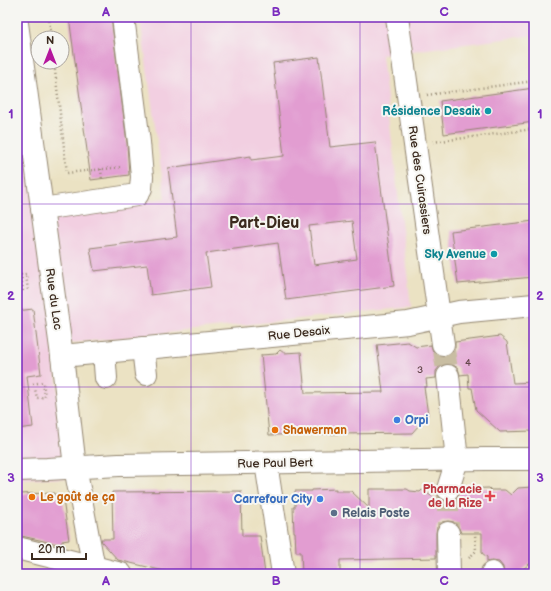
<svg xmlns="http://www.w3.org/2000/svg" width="551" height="591" viewBox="0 0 551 591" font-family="'Balsamiq Sans',sans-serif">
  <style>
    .built { fill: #f2cfe1 }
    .building { fill: #e29dd1; fill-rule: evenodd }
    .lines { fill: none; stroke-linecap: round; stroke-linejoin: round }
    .minor-tunnel { stroke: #c8bda2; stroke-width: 22; stroke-dasharray: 22 11; stroke-linecap: butt }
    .minor-casing { stroke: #938670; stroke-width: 24 }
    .path { stroke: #938670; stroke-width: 2.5; stroke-dasharray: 1 3; stroke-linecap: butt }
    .minor { stroke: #fff; stroke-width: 22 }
    .grid { fill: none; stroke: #7b2cbf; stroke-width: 1; stroke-opacity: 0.55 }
    .culture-dot { fill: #0f9aa8; stroke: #f6f6f2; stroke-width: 1.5 }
    .shop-dot { fill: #3f7fe0; stroke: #f6f6f2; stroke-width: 1.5 }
    .food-dot { fill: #e8710a; stroke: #f6f6f2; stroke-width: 1.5 }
    .health-dot { fill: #e0444e; stroke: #f6f6f2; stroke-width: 1.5 }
    .service-dot { fill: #5c6f8a; stroke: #f6f6f2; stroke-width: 1.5 }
    .labels { text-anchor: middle; stroke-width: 4; stroke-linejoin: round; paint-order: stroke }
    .number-label { font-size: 10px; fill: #65474b }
    .culture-label { font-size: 12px; font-weight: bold; fill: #0d838f; stroke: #f6f6f2; text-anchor: end }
    .street-label { font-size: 12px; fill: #3b2a1e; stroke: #f6f6f2 }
    .shop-label { font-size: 12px; font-weight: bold; fill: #366cbe; stroke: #f6f6f2; text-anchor: start }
    .food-label { font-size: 12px; font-weight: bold; fill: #c56008; stroke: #f6f6f2; text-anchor: start }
    .health-label { font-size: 12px; font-weight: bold; fill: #be3a42; stroke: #f6f6f2; text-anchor: end }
    .service-label { font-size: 12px; font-weight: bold; fill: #4e5e75; stroke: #f6f6f2; text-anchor: start }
    .district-label { font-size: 16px; font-weight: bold; fill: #3b2a1e; stroke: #f6f6f2 }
    .neatline { fill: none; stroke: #7b2cbf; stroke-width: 1.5 }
    .grid-label { font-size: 13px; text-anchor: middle; font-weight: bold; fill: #7b2cbf }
  </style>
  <rect width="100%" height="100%" fill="#f6f6f2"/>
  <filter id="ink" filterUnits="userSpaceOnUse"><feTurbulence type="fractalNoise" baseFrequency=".025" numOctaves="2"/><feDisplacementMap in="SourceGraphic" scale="8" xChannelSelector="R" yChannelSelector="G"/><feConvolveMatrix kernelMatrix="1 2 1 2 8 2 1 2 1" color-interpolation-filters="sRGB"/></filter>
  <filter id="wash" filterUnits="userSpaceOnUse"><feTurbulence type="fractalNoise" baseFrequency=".012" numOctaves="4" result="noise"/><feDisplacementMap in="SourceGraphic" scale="16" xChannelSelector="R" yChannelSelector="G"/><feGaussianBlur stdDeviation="0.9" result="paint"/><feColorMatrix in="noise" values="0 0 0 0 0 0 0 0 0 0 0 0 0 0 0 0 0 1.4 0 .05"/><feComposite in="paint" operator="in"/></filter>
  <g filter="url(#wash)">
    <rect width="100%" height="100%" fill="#ebe2c3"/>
    <path class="built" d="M140,17H534V35L382,55L411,307L53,345L67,478L17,480V78L36,215L165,198Z"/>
    <g id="blocks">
      <g class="building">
        <path d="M69,17H111L127,143L129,175L91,180Z"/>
        <path d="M319,57L330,147L375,142L394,286L286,300L278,243L206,253L211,287L151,295L147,265L94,271L90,248L177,237L168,168L251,156V160L284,156L273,63ZM352,221L357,259L314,265L309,226Z"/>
        <path d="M534,88V122L444,134L440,101Z"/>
        <path d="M534,221V277L458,284L451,231Z"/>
        <path d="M33,309L41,374L27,376L33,427L17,429V311Z"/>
        <path d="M500,336L507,342L513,383L534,382V431L500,432L476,410L472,388H469L468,374L460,375L458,368L453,365L447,364L440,366L436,371V378L426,379L427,387H424L428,415L412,433L269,435L261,355L276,354L280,350L284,353L301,352L305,393L383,392L377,345L408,342L416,347L431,345L433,352L438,355L444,356L451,354L455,348V342Z"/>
        <path d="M532,487V490H534V560L517,574H504L503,567L499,562L492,561L487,562V557L482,553V533H461L458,526L454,522L448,521L442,522L437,527L436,533V558L340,560V574H302L301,552H296L295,532H294L293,507H295V491H312V490L336,489V491H351L369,508V489H407L410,491L420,492L422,490L439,501V497L444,501H450L457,498L461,489L489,488L491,490H505L511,495L518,488Z"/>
        <path d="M241,491L242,536H260L265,574H177L118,560L102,542L101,539H113L112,492Z"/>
        <path d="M55,493V496L63,500L69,540L62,541V545L17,535V494Z"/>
      </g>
    </g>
  </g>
  <g filter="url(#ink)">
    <use href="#blocks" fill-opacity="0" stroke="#938670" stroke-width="1"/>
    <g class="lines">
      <g class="minor-tunnel">
        <path d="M443,344L448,376"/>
        <path d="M448,489V533"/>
      </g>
      <g class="minor-casing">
        <g id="minor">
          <path d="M397,17L443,344"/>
          <path d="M17,23L62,356L75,467L95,574"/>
          <path d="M42,209L137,195L141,188L142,177L139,142L123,17"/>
          <path d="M143,348L146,374"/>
          <path d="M104,352L106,378"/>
          <path d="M62,356L408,323L459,312L534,305"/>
          <path d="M448,376L457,460L448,489"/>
          <path d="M266,463L283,574"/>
          <path d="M17,470L47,469L119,465L485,459H534"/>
          <path d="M448,533L449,574"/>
          <path d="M17,548L121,574"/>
          <path d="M492,573V574"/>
        </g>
      </g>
      <g class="path">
        <path d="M49,17L51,38"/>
        <path d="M54,62L67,173L122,167"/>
        <path d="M427,95L534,81"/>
        <path d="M433,142L534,129"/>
        <path d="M101,169L102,180"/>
        <path d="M23,291L21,275L26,274L28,291"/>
        <path d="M33,384L43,382L45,397L37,398L35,389"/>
        <path d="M469,558L476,551L475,533"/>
      </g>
      <use href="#minor" class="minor"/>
    </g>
  </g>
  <path class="grid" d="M191,17V574M360,17V574M17,204H534M17,387H534"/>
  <g class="culture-dot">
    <circle cx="488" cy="111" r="4"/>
    <circle cx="494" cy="254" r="4"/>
  </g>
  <g class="shop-dot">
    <circle cx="397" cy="420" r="4"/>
    <circle cx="320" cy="499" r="4"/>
  </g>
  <g class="food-dot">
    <circle cx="275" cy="430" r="4"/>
    <circle cx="32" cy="497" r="4"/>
  </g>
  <path class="health-dot" d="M488 490h4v4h4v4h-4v4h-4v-4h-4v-4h4z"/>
  <circle class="service-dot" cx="334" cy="513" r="4"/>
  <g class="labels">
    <g class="number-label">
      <text x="468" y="366">4</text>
      <text x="420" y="373">3</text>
    </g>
    <g class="culture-label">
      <text x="480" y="115">Résidence Desaix</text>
      <text x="486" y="258">Sky Avenue</text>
    </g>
    <g class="street-label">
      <text transform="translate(420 180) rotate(82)" y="4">Rue des Cuirassiers</text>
      <text transform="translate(54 299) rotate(82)" y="4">Rue du Lac</text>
      <text transform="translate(299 333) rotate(-6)" y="4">Rue Desaix</text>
      <text transform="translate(275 463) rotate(-1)" y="4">Rue Paul Bert</text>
    </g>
    <g class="shop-label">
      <text x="405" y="424">Orpi</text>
      <text x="312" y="503" text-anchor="end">Carrefour City</text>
    </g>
    <g class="food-label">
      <text x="283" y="434">Shawerman</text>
      <text x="40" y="501">Le goût de ça</text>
    </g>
    <g class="health-label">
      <text x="482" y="493">Pharmacie<tspan x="482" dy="14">de la Rize</tspan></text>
    </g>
    <g class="service-label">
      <text x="342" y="517">Relais Poste</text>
    </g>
    <g class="district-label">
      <text x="264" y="228">Part-Dieu</text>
    </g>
  </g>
  <rect width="551" height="591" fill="none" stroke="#f6f6f2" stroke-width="44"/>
  <g transform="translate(50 50)"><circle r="19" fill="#f6f6f2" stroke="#aba49d"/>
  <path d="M0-3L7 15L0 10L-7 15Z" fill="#b5179e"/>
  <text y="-6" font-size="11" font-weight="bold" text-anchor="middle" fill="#3b2a1e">N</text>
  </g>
  <path d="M32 553v6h54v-6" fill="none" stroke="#3b2a1e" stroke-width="2"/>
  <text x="38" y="553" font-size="12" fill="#3b2a1e" stroke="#f6f6f2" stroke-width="3" paint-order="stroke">20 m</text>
  <rect x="22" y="22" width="507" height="547" class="neatline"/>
  <g class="grid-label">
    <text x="106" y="16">A</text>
    <text x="276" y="16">B</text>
    <text x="444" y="16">C</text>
    <text x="11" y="118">1</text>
    <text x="540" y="118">1</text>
    <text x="11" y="300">2</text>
    <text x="540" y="300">2</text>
    <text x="11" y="482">3</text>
    <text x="540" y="482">3</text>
    <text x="106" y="585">A</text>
    <text x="276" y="585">B</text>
    <text x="444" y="585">C</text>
  </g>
</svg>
